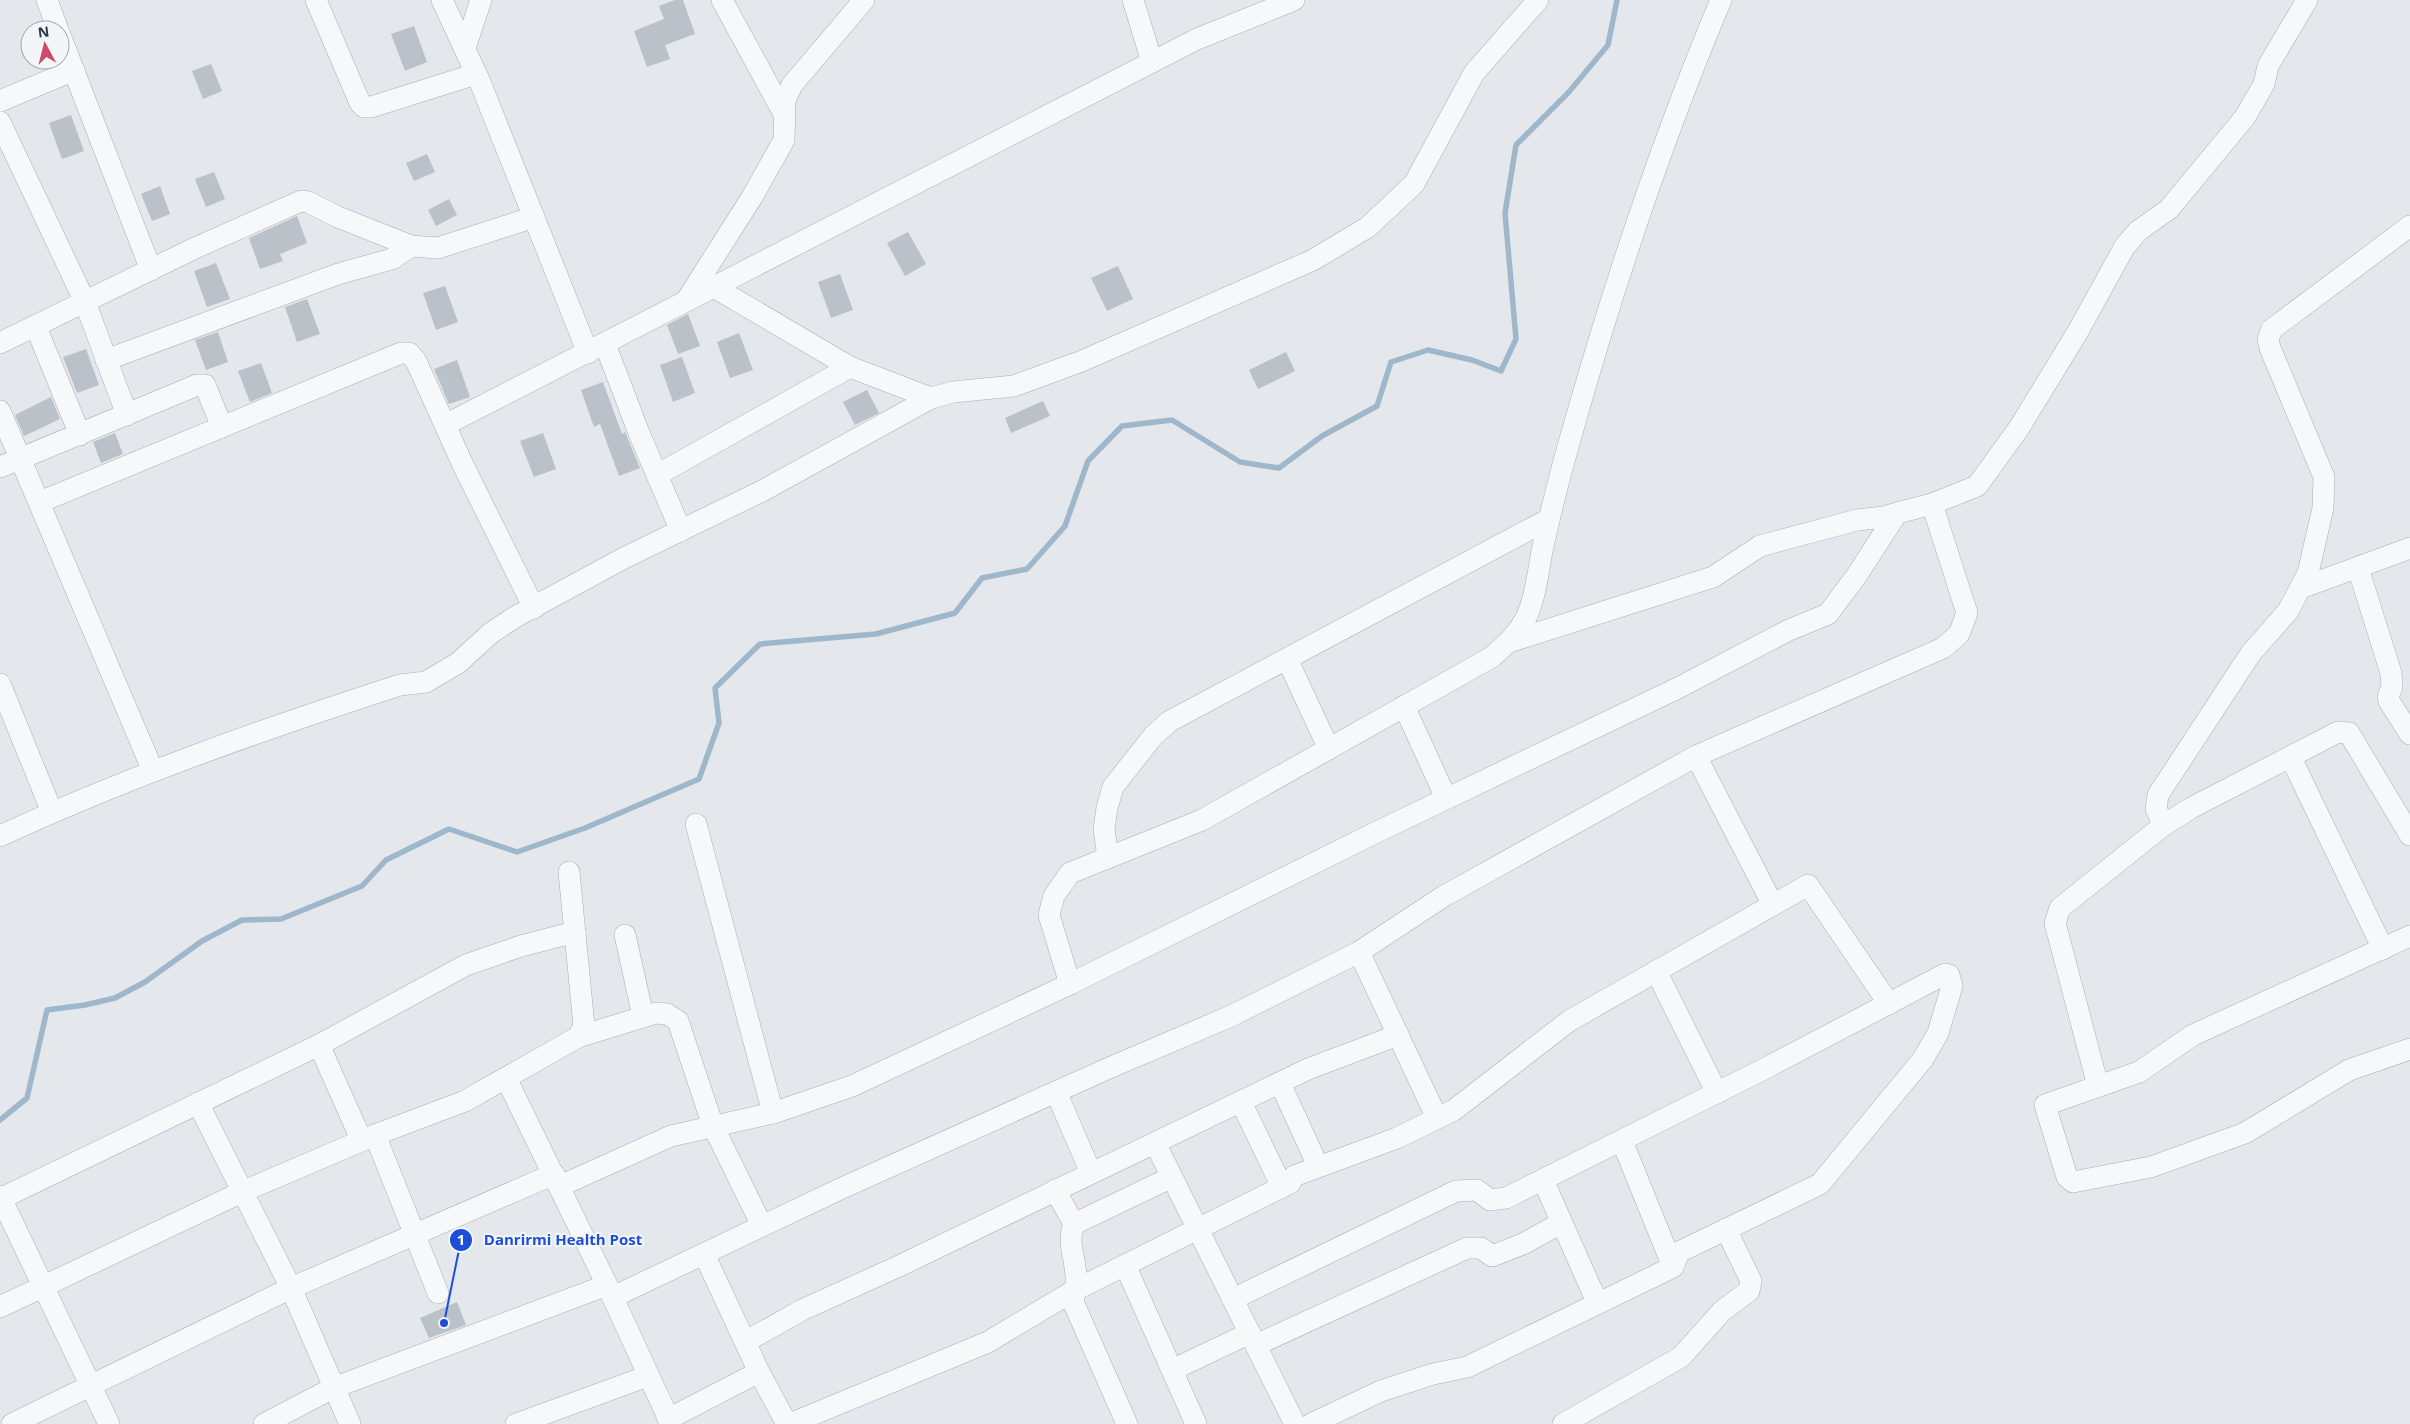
<svg xmlns="http://www.w3.org/2000/svg" width="2410" height="1424" viewBox="0 0 2410 1424" font-family="'Open Sans',sans-serif">
  <style>
    .lines { fill: none; stroke-linecap: round; stroke-linejoin: round }
    .stream { stroke: #9fb7cb; stroke-width: 5.5 }
    .building { fill: #bbc1c9 }
    .minor-casing { stroke: #a9aeb6; stroke-width: 22 }
    .minor { stroke: #f6f8fa; stroke-width: 21 }
    .leader { fill: none; stroke: #1d4ed8; stroke-width: 2 }
    .callout-dot { fill: #1d4ed8; stroke: #f3f6f9; stroke-width: 2 }
    .mark-label { font-size: 15px; text-anchor: middle; font-weight: bold; fill: #fff }
    .callout-label { font-size: 15px; text-anchor: middle; font-weight: bold; fill: #1d4ed8; stroke: #f3f6f9; stroke-width: 4; stroke-linejoin: round; paint-order: stroke }
  </style>
  <rect width="100%" height="100%" fill="#e4e7eb"/>
  <g class="lines">
    <path class="stream" d="M0,1120L27,1098L47,1010L85,1005L115,998L145,982L202,941L242,920L281,919L362,886L386,860L449,829L517,852L585,828L699,779L719,723L715,688L760,644L876,634L955,613L982,578L1027,569L1065,526L1088,461L1122,426L1172,420L1240,462L1279,468L1322,436L1377,406L1391,362L1428,350L1472,360L1501,371L1516,339L1505,213L1516,145L1568,93L1608,45L1617,0"/>
  </g>
  <g class="building">
    <path d="M675,0H683L695,34L665,45L670,59L647,67L634,31L664,19L659,6Z"/>
    <path d="M414,26L427,62L405,71L391,34Z"/>
    <path d="M211,64L222,91L203,99L192,71Z"/>
    <path d="M71,115L84,151L62,159L49,123Z"/>
    <path d="M427,154L435,172L414,181L406,163Z"/>
    <path d="M214,172L225,199L206,207L195,179Z"/>
    <path d="M160,186L170,214L152,221L141,194Z"/>
    <path d="M449,199L457,215L436,226L428,210Z"/>
    <path d="M297,216L307,243L280,254L283,261L260,269L249,238Z"/>
    <path d="M908,232L926,264L905,276L887,243Z"/>
    <path d="M216,263L230,299L207,307L194,271Z"/>
    <path d="M1118,266L1133,299L1107,311L1091,278Z"/>
    <path d="M840,274L853,310L831,318L818,282Z"/>
    <path d="M445,286L458,322L436,330L423,293Z"/>
    <path d="M307,299L320,334L297,342L285,307Z"/>
    <path d="M688,314L700,346L678,354L667,325Z"/>
    <path d="M218,332L228,362L206,370L195,340Z"/>
    <path d="M739,333L753,370L730,378L717,342Z"/>
    <path d="M86,349L99,385L77,393L63,357Z"/>
    <path d="M1286,352L1295,371L1258,389L1249,370Z"/>
    <path d="M682,357L695,393L673,402L660,365Z"/>
    <path d="M457,360L470,397L449,404L434,369Z"/>
    <path d="M261,363L272,393L250,402L238,371Z"/>
    <path d="M603,382L622,434L625,432L640,468L619,476L600,424L594,427L581,390Z"/>
    <path d="M867,390L879,413L855,425L843,402Z"/>
    <path d="M51,397L60,419L24,436L15,415Z"/>
    <path d="M1043,401L1050,416L1011,433L1005,418Z"/>
    <path d="M115,433L123,454L101,463L93,442Z"/>
    <path d="M543,433L556,469L534,477L520,441Z"/>
    <path d="M457,1302L466,1325L429,1338L420,1318Z"/>
  </g>
  <g class="lines">
    <g class="minor-casing">
      <g id="minor">
        <path d="M47,0L58,30"/>
        <path d="M316,0L360,103L364,107H371L476,74"/>
        <path d="M442,0L480,82L588,353"/>
        <path d="M722,0L784,114"/>
        <path d="M1133,0L1152,62"/>
        <path d="M60,35L151,270"/>
        <path d="M465,48L481,0"/>
        <path d="M0,101L74,70"/>
        <path d="M0,122L85,302L127,415"/>
        <path d="M712,286L850,367L931,398L953,392L1014,386L1082,361L1313,260L1368,227L1414,184L1474,73L1538,0"/>
        <path d="M688,298L752,197L784,140L785,100L792,85L864,0"/>
        <path d="M36,327L80,435"/>
        <path d="M0,343L195,248L301,201L308,202L338,217L411,246L438,248L534,217"/>
        <path d="M605,344L639,433L681,531"/>
        <path d="M106,360L338,274L392,259L411,246"/>
        <path d="M0,411L153,771"/>
        <path d="M445,425L1197,39L1294,0"/>
        <path d="M0,467L197,385H205L222,427"/>
        <path d="M657,475L850,367"/>
        <path d="M40,502L401,353H409L416,361L463,465L534,608"/>
        <path d="M2358,568L2391,673L2392,687L2388,697L2389,701L2410,734"/>
        <path d="M2301,588L2410,548"/>
        <path d="M1509,642L1713,577L1760,546L1857,520L1884,517L1897,513"/>
        <path d="M1287,659L1329,749"/>
        <path d="M0,684L52,812"/>
        <path d="M1404,706L1446,798"/>
        <path d="M1696,756L1773,905"/>
        <path d="M2291,758L2383,949"/>
        <path d="M696,824L773,1113"/>
        <path d="M2164,825L2156,809L2158,795L2251,653L2288,611L2308,573L2323,508L2324,477L2270,348L2268,339L2272,329L2410,226"/>
        <path d="M0,836C130,776 264,729 400,685L426,682L458,663L491,633L515,617L624,558L762,491L931,398"/>
        <path d="M1108,858L1104,829L1107,808L1113,787L1154,735L1170,721L1549,519"/>
        <path d="M625,935L643,1016"/>
        <path d="M2410,936L2193,1035L2139,1072L2045,1105L2067,1177L2073,1182L2151,1167L2245,1133L2349,1070L2410,1049"/>
        <path d="M1359,952L1437,1118"/>
        <path d="M1656,971L1717,1093"/>
        <path d="M1070,984L1049,915L1054,896L1070,873L1202,820L1492,657C1504,646 1517,635 1525,620C1535,600 1538,573 1542,551C1551,510 1561,470 1573,429C1614,284 1662,140 1721,0"/>
        <path d="M578,1037L656,1013L667,1014L678,1021L713,1126L762,1226"/>
        <path d="M319,1045L361,1139"/>
        <path d="M506,1078L607,1285L671,1424"/>
        <path d="M1280,1083L1318,1166"/>
        <path d="M2098,1086L2055,923L2060,908L2164,825L2191,808L2338,732L2349,733L2410,835"/>
        <path d="M1056,1092L1091,1173"/>
        <path d="M1241,1102L1282,1187"/>
        <path d="M198,1103L291,1288L350,1424"/>
        <path d="M375,1135L465,1101L578,1037L584,1026L569,872"/>
        <path d="M1622,1141L1673,1267"/>
        <path d="M1155,1143L1295,1424"/>
        <path d="M1543,1180L1597,1302"/>
        <path d="M560,1186L671,1136L773,1113L852,1086L1070,984L1381,830L1678,688L1789,630L1828,614L1857,575L1897,513L1932,504L1977,486L2019,428L2077,333L2125,246L2138,231L2169,209L2245,117L2264,84L2268,66L2307,0"/>
        <path d="M1055,1190L1074,1224C1066,1244 1077,1260 1076,1281C1076,1290 1072,1295 1074,1304L1127,1424"/>
        <path d="M0,1196L109,1424"/>
        <path d="M0,1199L319,1045L466,965L521,946L575,932"/>
        <path d="M1074,1224L1172,1177"/>
        <path d="M704,1254L759,1372L787,1424"/>
        <path d="M1125,1265L1196,1424"/>
        <path d="M613,1297L840,1189L1109,1068L1231,1016L1359,952L1444,896L1696,756L1943,648L1959,634L1967,613L1932,504"/>
        <path d="M1233,1299L1456,1191L1477,1190L1490,1200L1506,1198L1766,1068L1945,974L1949,975L1952,986L1938,1033L1923,1059L1820,1184L1679,1252L1673,1267L1467,1367L1433,1374L1381,1391L1311,1424"/>
        <path d="M0,1307L244,1191L375,1135L438,1293"/>
        <path d="M745,1342L802,1310L897,1267L1308,1069L1398,1035"/>
        <path d="M1256,1345L1467,1248H1481L1492,1256L1523,1244L1561,1223"/>
        <path d="M1172,1370L1250,1333"/>
        <path d="M668,1419L759,1372"/>
        <path d="M12,1424L291,1288L554,1174"/>
        <path d="M264,1424L333,1388L607,1285"/>
        <path d="M516,1424L648,1376"/>
        <path d="M790,1424L988,1342L1075,1290L1282,1187L1290,1183L1294,1176L1397,1138L1454,1110L1569,1021L1808,885L1889,1004"/>
        <path d="M1563,1424L1681,1357L1722,1311L1749,1291L1751,1281L1726,1229"/>
      </g>
    </g>
    <use href="#minor" class="minor"/>
  </g>
  <path class="leader" d="M444 1323L461 1240"/>
  <g class="callout-dot">
    <circle cx="444" cy="1323" r="5"/>
    <circle cx="461" cy="1240" r="12"/>
  </g>
  <g class="mark-label">
    <text x="461" y="1245">1</text>
  </g>
  <g class="callout-label">
    <text x="563" y="1245">Danrirmi Health Post</text>
  </g>
  <g transform="translate(45 45) rotate(353)"><circle r="24" fill="#f3f6f9" stroke="#a3a9b1"/>
  <path d="M0-4L9 19L0 12L-9 19Z" fill="#ce4b68"/>
  <text y="-8" font-size="14" font-weight="bold" text-anchor="middle" fill="#2b3644">N</text>
  </g>
</svg>
